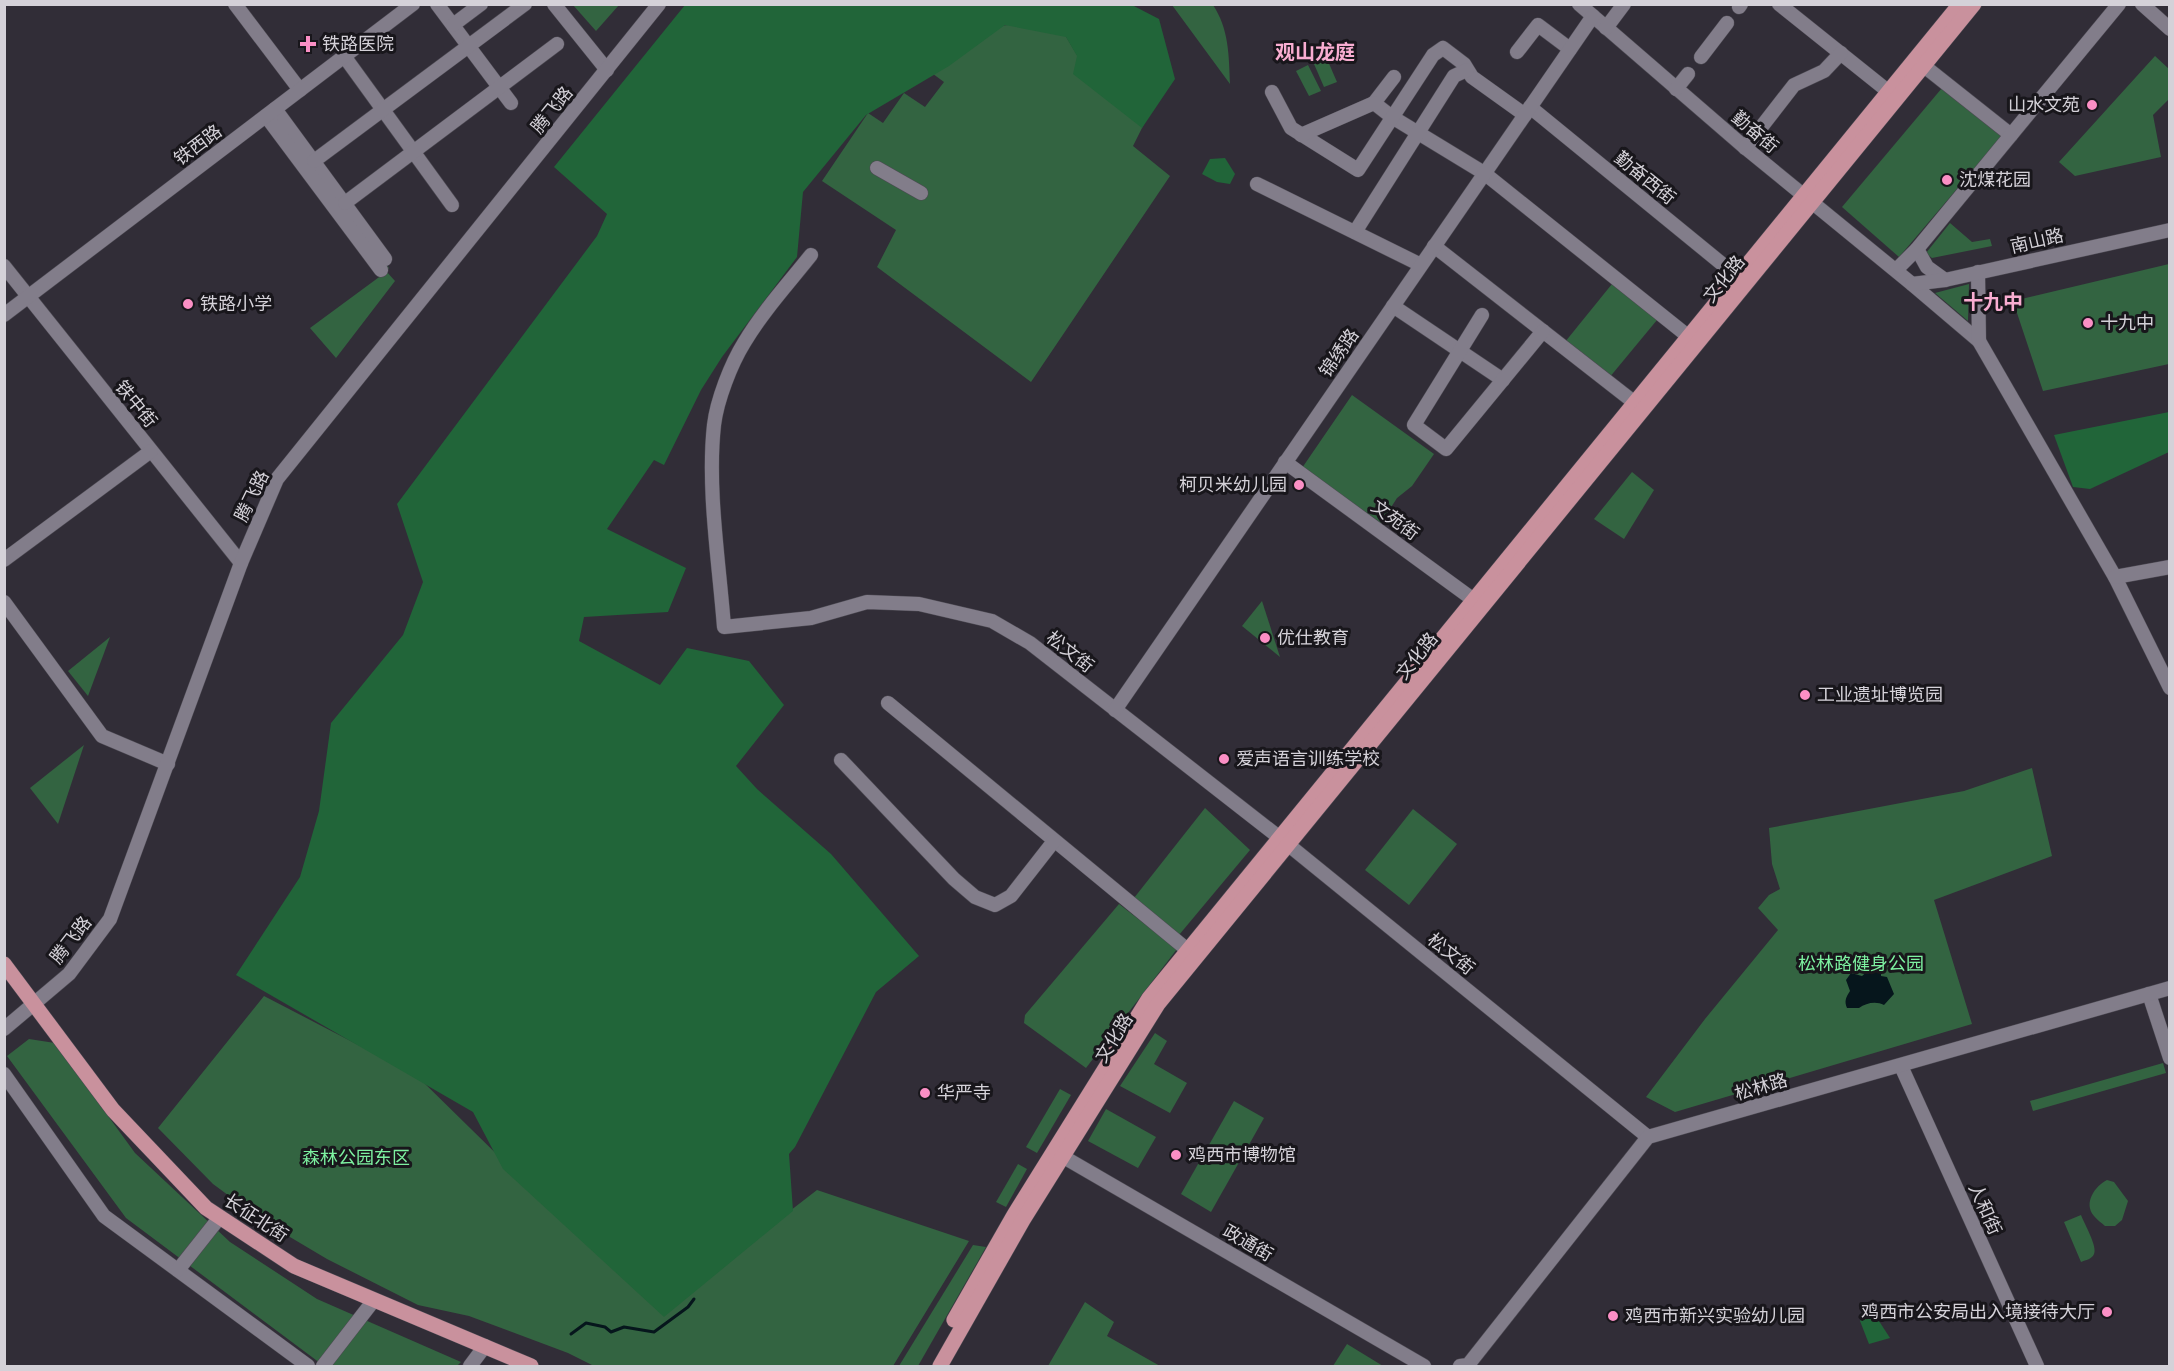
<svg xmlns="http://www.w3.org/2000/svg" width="2174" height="1371" viewBox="0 0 2174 1371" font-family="'Source Sans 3','Noto Sans SC',sans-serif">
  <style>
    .green { fill: #336441 }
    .forest { fill: #216539 }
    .water { fill: #06161c }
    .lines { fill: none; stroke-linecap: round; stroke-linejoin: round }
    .stream { stroke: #06161c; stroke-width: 3 }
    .minor-casing { stroke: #4d4a53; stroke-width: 15 }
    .major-casing { stroke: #4d4a53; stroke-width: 16 }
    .minor { stroke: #827d8a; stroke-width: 14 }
    .major { stroke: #c9919d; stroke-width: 15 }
    .poi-dot { fill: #fb8fc5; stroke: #18161b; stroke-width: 2 }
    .labels { text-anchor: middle; stroke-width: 6; stroke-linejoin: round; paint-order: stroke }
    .poi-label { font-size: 18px; fill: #d4d1d8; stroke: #18161b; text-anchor: start }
    .street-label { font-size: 18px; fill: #d4d1d8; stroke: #18161b }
    .park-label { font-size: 18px; fill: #7df1a0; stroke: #18161b }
    .neighbourhood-label { font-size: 20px; font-weight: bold; fill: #f9add1; stroke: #18161b }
  </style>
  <rect width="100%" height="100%" fill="#312d37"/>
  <g class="green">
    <path d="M573,5H619L596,31Z"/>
    <path d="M1172,5H1213C1229,29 1229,56 1230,84Z"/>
    <path d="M1025,23L1065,35L1077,55L1145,122L1133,146L1170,176L1031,382L877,267L896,230L822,181L868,113L883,123L904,93L925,107L944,82L929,71L958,31Z"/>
    <path d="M2155,56L2169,69V99L2153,115L2161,157L2075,176L2059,162Z"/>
    <path d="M1327,59L1337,82L1324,87L1314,64Z"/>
    <path d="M1308,65L1321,91L1309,96L1296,71Z"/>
    <path d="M1942,88L2003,135L1899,257L1842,207Z"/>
    <path d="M1950,223L1972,242L1990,239L1992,246L1932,258L1926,253Z"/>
    <path d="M373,247L389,268L386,271L395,281L336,358L310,328L386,272Z"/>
    <path d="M2169,264V364L2043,391L2013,301Z"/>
    <path d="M1612,284L1657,320L1609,378L1565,342Z"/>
    <path d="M1969,284L1968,321L1935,293Z"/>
    <path d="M1352,395L1434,454L1412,486L1397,498L1381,523L1302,468Z"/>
    <path d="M1632,472L1654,490L1624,539L1594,519Z"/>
    <path d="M1262,601L1280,657L1242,626Z"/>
    <path d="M110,637L88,696L68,671Z"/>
    <path d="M84,745L58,824L30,788Z"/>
    <path d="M2032,768L2052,856L1934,900L1972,1024L1675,1112L1646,1097L1705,1019L1778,930L1758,908L1769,895L1780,889L1772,864L1769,828L1964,791Z"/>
    <path d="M1205,808L1250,850L1179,935L1134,898Z"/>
    <path d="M1413,809L1457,844L1409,905L1365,870Z"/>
    <path d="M1119,904L1177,949L1086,1068L1024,1023L1025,1015Z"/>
    <path d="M264,996L416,1075L619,1274L664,1308L817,1190L969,1241L893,1366H594L568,1353L469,1316L418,1305L327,1259L263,1221L213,1184L158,1128Z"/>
    <path d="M1155,1033L1167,1041L1154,1064L1187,1083L1170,1113L1120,1086Z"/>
    <path d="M29,1039L55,1043L135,1153L230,1242L317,1299L461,1362L457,1366H324L126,1218L7,1056Z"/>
    <path d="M2163,1063L2166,1073L2033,1111L2030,1101Z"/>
    <path d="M1060,1089L1071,1095L1037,1153L1026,1147Z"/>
    <path d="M1234,1101L1264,1118L1211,1212L1181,1194Z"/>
    <path d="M1106,1109L1156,1137L1138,1168L1088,1141Z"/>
    <path d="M1018,1164L1027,1169L1006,1207L996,1202Z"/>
    <path d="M2107,1180L2114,1182L2128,1201L2122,1220L2115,1226H2105C2102,1223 2097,1220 2094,1216C2083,1203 2095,1186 2107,1180Z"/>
    <path d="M2081,1215C2084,1223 2098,1247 2094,1254C2092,1259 2086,1260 2081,1262L2064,1222Z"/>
    <path d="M973,1245L986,1247L918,1366H899Z"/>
    <path d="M1085,1302L1114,1322L1107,1336L1160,1366H1048Z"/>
    <path d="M1347,1344L1383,1366H1333Z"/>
  </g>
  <g class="forest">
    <path d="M1130,4L1159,19L1175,79L1142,128L1073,74L1077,56L1066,37L1005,25L949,66L866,115L803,192L797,257L722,357L701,390L664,465L654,460L607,529L686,568L668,612L584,617L579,641L660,685L687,648L749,661L784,705L736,766L757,789L831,854L919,956L876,992L795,1147L789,1154L793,1211L664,1317L503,1169L473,1112L236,975L300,877L319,811L331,723L403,635L423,582L397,504L597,236L607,214L554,167L685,5Z"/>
    <path d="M1225,158L1235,174L1230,184L1217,182L1202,174L1210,159Z"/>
    <path d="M2169,412V452L2090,489L2073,487L2054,435Z"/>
    <path d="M1868,1312L1879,1321L1890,1338L1869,1344L1860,1321Z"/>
  </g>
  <path class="water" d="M1877,967L1881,968V976L1887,977L1894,994L1884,1005C1876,1001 1866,1003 1859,1008H1847C1844,1001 1846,997 1850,991L1846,980L1851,973L1862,976L1870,969Z"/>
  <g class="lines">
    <path class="stream" d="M571,1334L586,1323L605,1327L611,1332L624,1327L654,1332L688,1307L694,1299"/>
    <g class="minor-casing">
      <g id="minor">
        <path d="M235,4L300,90"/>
        <path d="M437,4L511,103"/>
        <path d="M554,4L607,70"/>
        <path d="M1579,4L1742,145L1912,284L1979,341L2115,577L2170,688"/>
        <path d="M1779,4L1889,92"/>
        <path d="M2142,4L2170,29"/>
        <path d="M1739,7L1741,4"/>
        <path d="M453,25L481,4"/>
        <path d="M1606,28L1624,4"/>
        <path d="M1517,52L1538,25L1570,49"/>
        <path d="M344,56L452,205"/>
        <path d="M1701,57L1727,23"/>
        <path d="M1924,66L2011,135"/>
        <path d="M1394,77L1374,103L1392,117L1484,173L1689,337"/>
        <path d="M1676,89L1688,74"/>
        <path d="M1272,92L1291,128L1358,170L1433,55L1443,48L1464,64L1472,77L1525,115"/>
        <path d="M1530,107L1738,277"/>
        <path d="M275,109L385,259"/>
        <path d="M266,116L381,270"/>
        <path d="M1301,135L1374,103"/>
        <path d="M1745,148L1794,85L1824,71L1841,53"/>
        <path d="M314,161L525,4"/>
        <path d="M877,168L921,193"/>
        <path d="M1257,184L1421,265"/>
        <path d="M345,203L557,44"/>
        <path d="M1355,232L1454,76L1467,70"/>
        <path d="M1434,246L1635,403"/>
        <path d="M1917,249L1927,267L1945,280"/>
        <path d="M811,255C788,284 763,311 744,343C731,364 717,400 714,425C707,488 719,562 724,627L811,618L867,602L919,604L992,621L1030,643L1280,838L1648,1137"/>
        <path d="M4,266L241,563"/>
        <path d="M1896,270L1917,249L2119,4"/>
        <path d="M1978,272L1979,341"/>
        <path d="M1912,284L1945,280L2170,230"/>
        <path d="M1393,306L1503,380"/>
        <path d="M4,315L413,4"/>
        <path d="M1482,315L1414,425L1446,449L1543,331"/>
        <path d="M1285,462L1482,606"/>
        <path d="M4,560L151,451"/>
        <path d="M2115,577L2170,567"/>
        <path d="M4,602L102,736L168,764"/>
        <path d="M888,703L1196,957"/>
        <path d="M1115,710L1593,16"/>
        <path d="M841,760L954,879L975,897L995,905L1011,896L1054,841"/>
        <path d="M2149,994L2170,1058"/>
        <path d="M4,1029L69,974L110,919L241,563L277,479L659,4"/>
        <path d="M1901,1066L2037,1366"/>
        <path d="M4,1074L104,1216L308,1366"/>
        <path d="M1055,1152L1424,1366"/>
        <path d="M178,1270L220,1217"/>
        <path d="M323,1366L374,1300"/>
        <path d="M470,1366L485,1346"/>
        <path d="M1460,1366L1468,1365L1648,1137L2170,988"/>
      </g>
    </g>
    <g class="major-casing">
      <g id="major">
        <path d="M4,964L113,1110L206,1208L294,1266L531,1366"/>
        <path d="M954,1320L1014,1215L1149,998L1960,4"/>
        <path d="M940,1366L1023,1220L1158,1004L1974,4"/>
      </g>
    </g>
    <use href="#minor" class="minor"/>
    <use href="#major" class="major"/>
  </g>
  <g class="poi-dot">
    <path d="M305 35h6v6h6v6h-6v6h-6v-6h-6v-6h6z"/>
    <circle cx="2092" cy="105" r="6"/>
    <circle cx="1947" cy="180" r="6"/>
    <circle cx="188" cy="304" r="6"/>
    <circle cx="2088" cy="323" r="6"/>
    <circle cx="1299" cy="485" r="6"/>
    <circle cx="1265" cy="638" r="6"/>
    <circle cx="1805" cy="695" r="6"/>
    <circle cx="1224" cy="759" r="6"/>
    <circle cx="925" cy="1093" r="6"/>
    <circle cx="1176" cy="1155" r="6"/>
    <circle cx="2107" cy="1312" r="6"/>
    <circle cx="1613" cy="1316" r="6"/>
  </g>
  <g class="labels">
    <g class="poi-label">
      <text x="322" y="50">铁路医院</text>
      <text x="2080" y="111" text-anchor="end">山水文苑</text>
      <text x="1959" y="186">沈煤花园</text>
      <text x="200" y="310">铁路小学</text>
      <text x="2100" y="329">十九中</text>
      <text x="1287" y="491" text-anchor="end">柯贝米幼儿园</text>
      <text x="1277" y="644">优仕教育</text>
      <text x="1817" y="701">工业遗址博览园</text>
      <text x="1236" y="765">爱声语言训练学校</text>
      <text x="937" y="1099">华严寺</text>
      <text x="1188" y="1161">鸡西市博物馆</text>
      <text x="2095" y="1318" text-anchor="end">鸡西市公安局出入境接待大厅</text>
      <text x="1625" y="1322">鸡西市新兴实验幼儿园</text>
    </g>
    <g class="street-label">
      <text transform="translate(552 110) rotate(-51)" y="6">腾飞路</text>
      <text transform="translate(1755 132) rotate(40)" y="6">勤奋街</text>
      <text transform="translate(198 145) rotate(-37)" y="6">铁西路</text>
      <text transform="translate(1645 178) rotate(39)" y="6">勤奋西街</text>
      <text transform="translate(2037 241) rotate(-13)" y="6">南山路</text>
      <text transform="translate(1724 279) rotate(-51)" y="6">文化路</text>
      <text transform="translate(1339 353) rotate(-55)" y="6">锦绣路</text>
      <text transform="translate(136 404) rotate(51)" y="6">铁中街</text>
      <text transform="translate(252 496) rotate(-64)" y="6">腾飞路</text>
      <text transform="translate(1395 520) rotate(36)" y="6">文苑街</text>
      <text transform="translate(1070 652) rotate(38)" y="6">松文街</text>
      <text transform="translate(1417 656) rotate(-51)" y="6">文化路</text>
      <text transform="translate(71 940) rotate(-52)" y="6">腾飞路</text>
      <text transform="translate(1451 954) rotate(39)" y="6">松文街</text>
      <text transform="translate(1114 1038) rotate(-58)" y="6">文化路</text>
      <text transform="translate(1761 1087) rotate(-16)" y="6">松林路</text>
      <text transform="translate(1985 1209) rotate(66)" y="6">人和街</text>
      <text transform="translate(256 1218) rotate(33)" y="6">长征北街</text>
      <text transform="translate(1248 1243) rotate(30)" y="6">政通街</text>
    </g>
    <g class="park-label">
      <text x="1861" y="970">松林路健身公园</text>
      <text x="356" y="1164">森林公园东区</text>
    </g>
    <g class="neighbourhood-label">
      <text x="1315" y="59">观山龙庭</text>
      <text x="1993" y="309">十九中</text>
    </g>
  </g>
  <rect width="2174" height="1371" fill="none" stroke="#d4d1d8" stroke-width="12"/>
</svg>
